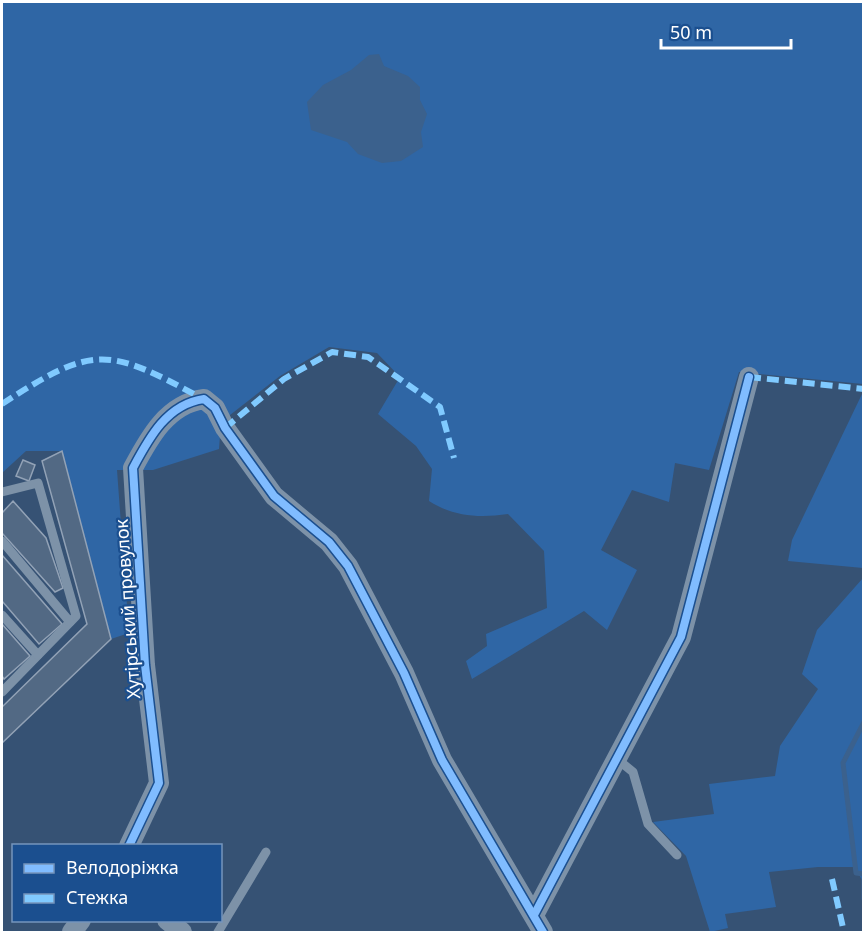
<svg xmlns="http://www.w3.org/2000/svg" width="865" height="934" viewBox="0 0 865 934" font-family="'Noto Sans',sans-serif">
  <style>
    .green { fill: #2f66a5 }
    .water { fill: #3b618d }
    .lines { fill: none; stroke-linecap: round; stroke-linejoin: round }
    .stream { stroke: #3b618d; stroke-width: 5 }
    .building { fill: #526984; stroke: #92a2b6; stroke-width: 1.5 }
    .lane { stroke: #7d92a8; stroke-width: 9 }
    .street { stroke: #7d92a8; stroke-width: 20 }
    .quiet { stroke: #80caff; stroke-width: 6; stroke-dasharray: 12 6; stroke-linecap: butt }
    .cycleway-casing { stroke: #1b4f8f; stroke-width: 11 }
    .cycleway { stroke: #80bcff; stroke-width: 8 }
    .labels { text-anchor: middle; stroke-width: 4.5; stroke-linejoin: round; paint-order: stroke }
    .street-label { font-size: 18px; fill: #fff; stroke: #1b4f8f }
  </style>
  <rect width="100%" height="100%" fill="#365274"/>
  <g class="green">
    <path d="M2,2H863V384L739,372L709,470L675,463L669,502L632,490L601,550L637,570L607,630L584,611L472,679L466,661L487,646L486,634L547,608L544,551L508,514C480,518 454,517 429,501L432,469L416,446L378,414L400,377L377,353L329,347L280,376L221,422L219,449L153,470H117L129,633L111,639L62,451H26L2,473Z"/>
    <path d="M862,394L863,568L788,561L792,540Z"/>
    <path d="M863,578V882L855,867H818L769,872L776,907L725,914L728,928L710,932L686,856L653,822L714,814L709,784L775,776L780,746L818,689L802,674L817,630Z"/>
  </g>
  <path class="water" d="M379,54L384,66L408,76L420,87V100L427,114L421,132L423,147L401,161L382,163L358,154L347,142L311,130L307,102L323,85L351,70L369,55Z"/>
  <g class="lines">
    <g class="stream">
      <path d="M864,722L843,763L856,873L864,874"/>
      <path d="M864,879V899"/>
    </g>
  </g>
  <g class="building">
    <path d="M62,451L111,639L2,743V707L87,624L42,461Z"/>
    <path d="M23,460L35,465L29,481L16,476Z"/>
    <path d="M13,501L46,538L63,588L55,592L2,533V513Z"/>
    <path d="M2,555L62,624L39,644L2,601Z"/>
    <path d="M2,624L30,656L4,679L2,676Z"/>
  </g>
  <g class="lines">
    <g class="lane">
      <path d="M2,492L38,483L76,616L2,692"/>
      <path d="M2,541L70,622"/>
      <path d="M2,615L38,655"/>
      <path d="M617,759L633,772L648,824L677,855"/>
      <path d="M218,932L266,852"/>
    </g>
    <g class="street">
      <path d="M129,846L159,783L145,665L133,468C149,438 167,404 204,399L215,408L225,428L274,496L329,542L348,566L404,673L442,760L543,932"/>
      <path d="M534,915L681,637L749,377"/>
      <path d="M167,920L182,932"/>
      <path d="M72,932L81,920"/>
    </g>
    <g class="quiet">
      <path d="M749,377L864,389"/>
      <path d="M2,404C94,344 108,347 203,399"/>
      <path d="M225,428L284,379L332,352L368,357L440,407L454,458"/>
      <path d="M832,879L844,932"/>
    </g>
    <g class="cycleway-casing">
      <g id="cycleway">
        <path d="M129,846L159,783L145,665L133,468C149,438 167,404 204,399L215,408L225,428L274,496L329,542L348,566L404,673L442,760L543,932"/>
        <path d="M534,915L681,637L749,377"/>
      </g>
    </g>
    <use href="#cycleway" class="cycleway"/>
  </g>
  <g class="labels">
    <g class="street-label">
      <text transform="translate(128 609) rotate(-94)" y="6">Хутірський провулок</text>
    </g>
  </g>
  <rect width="865" height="934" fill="none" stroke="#ffffff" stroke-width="6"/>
  <rect x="12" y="844" width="210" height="78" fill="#1b4f8f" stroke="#7695bc" stroke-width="1.5"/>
  <rect x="24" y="864" width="30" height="9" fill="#80bcff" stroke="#7695bc" stroke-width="1.5"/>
  <text x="66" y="874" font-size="18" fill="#ffffff">Велодоріжка</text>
  <rect x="24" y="894" width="30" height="9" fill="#80caff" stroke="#7695bc" stroke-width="1.5"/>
  <text x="66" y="904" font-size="18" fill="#ffffff">Стежка</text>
  <path d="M661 39v9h130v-9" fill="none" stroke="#ffffff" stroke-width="3"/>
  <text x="670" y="39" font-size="18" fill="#ffffff" stroke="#1b4f8f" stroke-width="4.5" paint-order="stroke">50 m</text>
</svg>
